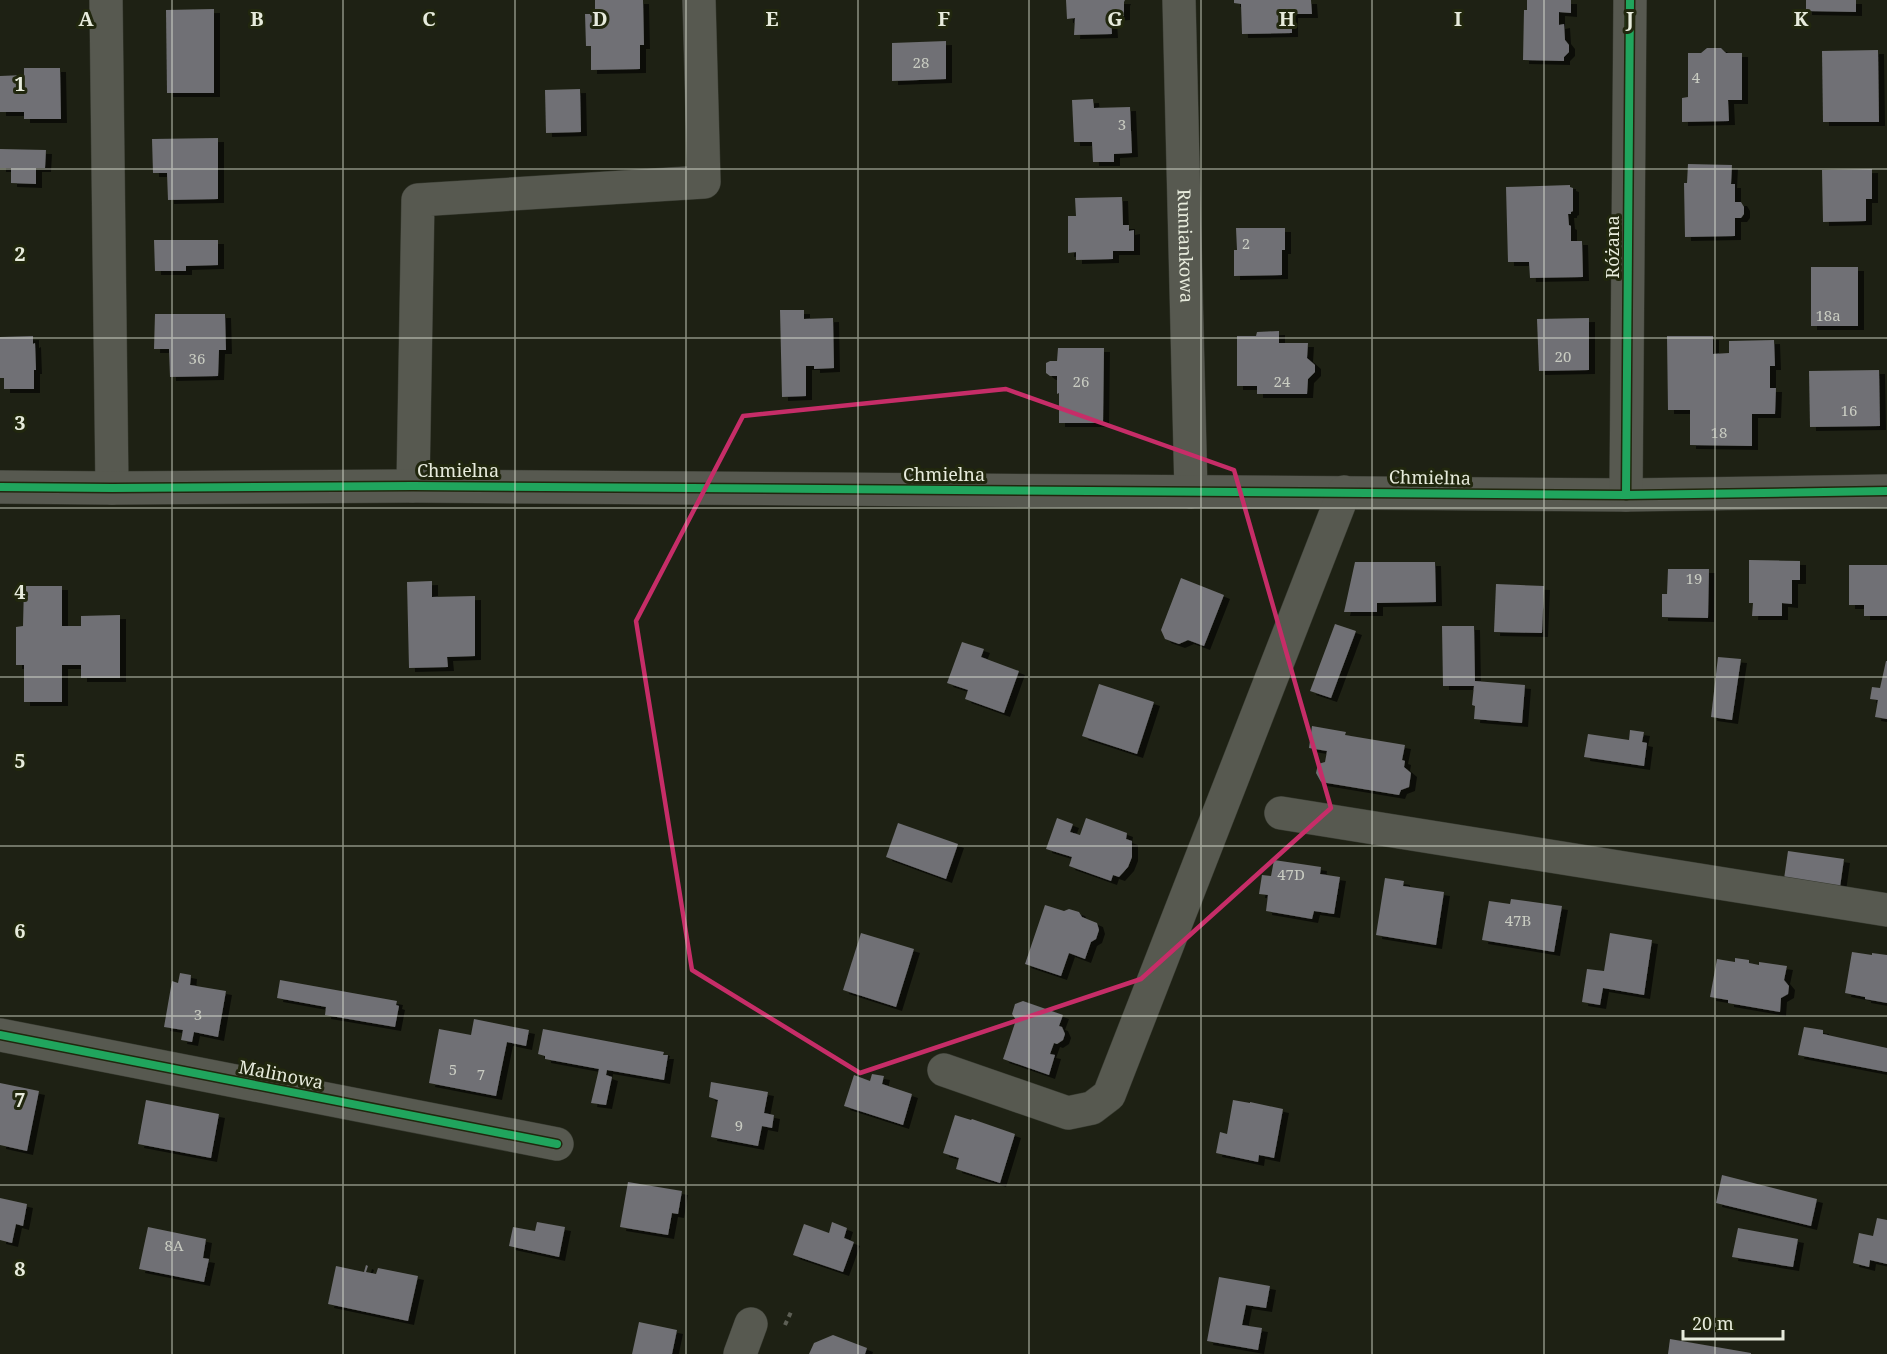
<svg xmlns="http://www.w3.org/2000/svg" width="1887" height="1354" viewBox="0 0 1887 1354" font-family="'Noto Serif',serif">
  <style>
    .building { fill: #707074; filter: url(#shadow) }
    .lines { fill: none; stroke-linecap: round; stroke-linejoin: round }
    .minor-casing { stroke: #383b31; stroke-width: 34 }
    .path { stroke: #5d5f55; stroke-width: 4; stroke-dasharray: 4.5 4.5; stroke-linecap: butt }
    .minor { stroke: #575950; stroke-width: 33 }
    .cycleway-casing { stroke: #21270e; stroke-width: 11 }
    .cycleway { stroke: #20a55d; stroke-width: 8 }
    .marked { fill: none; stroke: #c62d68; stroke-width: 4.5; stroke-linejoin: round }
    .grid { fill: none; stroke: #e7ebdc; stroke-width: 1.5; stroke-opacity: 0.55 }
    .labels { text-anchor: middle; stroke-width: 6; stroke-linejoin: round; paint-order: stroke }
    .number-label { font-size: 15px; fill: #c9ccc2 }
    .street-label { font-size: 18px; fill: #e7ebdc; stroke: #21270e }
    .grid-label { font-size: 20px; text-anchor: middle; font-weight: bold; fill: #e7ebdc; stroke: #21270e; stroke-width: 6; stroke-linejoin: round; paint-order: stroke }
  </style>
  <defs>
    <filter id="shadow"><feDropShadow dx="6" dy="4" stdDeviation="0" flood-color="#0009"/></filter>
  </defs>
  <rect width="100%" height="100%" fill="#1e2114"/>
  <g class="building">
    <path d="M595,0H643L644,45H640V69L591,70V46H586L585,14H595Z"/>
    <path d="M1066,0H1125L1124,2V16L1111,17L1112,34L1074,35L1075,18L1067,19Z"/>
    <path d="M1234,0H1311L1312,14H1292V33L1242,34L1241,4L1234,3Z"/>
    <path d="M1527,0H1571V13L1559,12V25L1564,24L1565,40L1569,45V52L1564,57V61L1523,60L1524,10H1527Z"/>
    <path d="M1806,0H1856V12L1806,11Z"/>
    <path d="M214,9V93H167L166,10Z"/>
    <path d="M946,41V79L892,81V43Z"/>
    <path d="M1707,48H1721L1726,53H1742V100H1728L1729,121L1682,122V98L1688,97V53H1701Z"/>
    <path d="M1878,50L1879,122H1823L1822,51Z"/>
    <path d="M24,68H60L61,119H24V112H0V76L24,75Z"/>
    <path d="M580,89L581,132L546,133L545,90Z"/>
    <path d="M1093,99L1094,108L1130,107L1132,153L1114,154V162H1093L1092,142H1074L1072,100Z"/>
    <path d="M218,138V199L168,200L167,173H153L152,139Z"/>
    <path d="M0,149L46,150L45,168H36V184L11,183V168H0Z"/>
    <path d="M1688,164L1732,165L1731,184H1735V202H1741L1744,207V214L1741,218H1735V236L1685,237L1684,183H1687Z"/>
    <path d="M1872,169V199H1866V221L1823,222L1822,170Z"/>
    <path d="M1570,185V187L1573,188V211L1571,212V214H1568L1569,225L1571,226V241H1582L1583,277L1530,278L1529,262H1508L1506,187Z"/>
    <path d="M1122,197L1123,225H1129V231L1134,230V251H1113V259L1076,260V252L1068,253V216H1076L1075,198Z"/>
    <path d="M1236,228H1285V250H1282V275L1234,276V250H1237Z"/>
    <path d="M154,240H218V265L186,266V271H155Z"/>
    <rect x="1811" y="267" width="47" height="59"/>
    <path d="M780,310H804V319L833,318L834,368L814,369V366H806V396L782,397Z"/>
    <path d="M155,314H225L226,350H219L218,376L170,377L169,349H154Z"/>
    <path d="M1589,318V370L1539,371L1537,319Z"/>
    <path d="M1279,331V343H1308L1307,358L1315,365V372L1308,379L1307,394H1257V386H1237V336H1256L1257,332Z"/>
    <path d="M33,336V344L35,343L36,370H34V389H4V378H0V337Z"/>
    <path d="M1667,336H1713V354L1729,353V341L1774,340L1775,366H1770V388H1776L1775,414H1752V446L1690,445V410H1668Z"/>
    <path d="M1058,348H1104L1103,423H1059V393L1057,394V376H1050L1046,373V363L1050,361H1057Z"/>
    <path d="M1879,370L1880,426L1810,427L1809,371Z"/>
    <path d="M1749,560L1800,561V580H1792V604L1782,603V616H1752L1753,603H1749Z"/>
    <path d="M1355,562H1435L1436,602L1377,603V612H1344Z"/>
    <path d="M1849,565H1887V616H1864V605H1849Z"/>
    <path d="M1668,569H1709L1708,618L1662,617V594H1667Z"/>
    <path d="M1181,578L1224,595L1204,646L1188,640L1179,644L1165,639L1161,630Z"/>
    <path d="M432,581V597L475,596V656L447,657L448,667L409,668L407,582Z"/>
    <path d="M1496,584L1544,586L1542,633L1494,632Z"/>
    <path d="M24,586H62V626H81V616L120,615V678H81V665H62V702H24V665H16V627L23,626Z"/>
    <path d="M1335,624L1356,631L1331,698L1310,691Z"/>
    <path d="M1442,626H1474L1475,681L1525,685L1522,723L1474,719L1475,706L1472,705L1474,686H1443Z"/>
    <path d="M962,642L984,649L981,657L1019,671L1004,713L965,699L968,690L947,683Z"/>
    <path d="M1718,657L1741,659L1732,720L1711,717Z"/>
    <path d="M1886,661H1887V719L1875,717L1878,700L1870,699L1872,687L1880,688Z"/>
    <path d="M1099,684L1154,702L1137,754L1082,736Z"/>
    <path d="M1312,726L1346,732L1345,735L1405,745L1402,760L1405,761L1404,767L1411,773L1409,787L1401,790L1399,795L1321,782L1316,773L1318,764L1325,762L1327,751L1309,748Z"/>
    <path d="M1630,730L1644,732L1642,742L1647,743L1644,766L1584,757L1588,734L1629,740Z"/>
    <path d="M1057,818L1073,824L1070,832L1080,835L1086,818L1127,833L1126,839L1132,841V857L1128,867L1119,877L1113,875L1111,881L1069,866L1072,857L1046,849Z"/>
    <path d="M898,823L958,844L946,879L886,857Z"/>
    <path d="M1788,851L1844,859L1840,887L1784,879Z"/>
    <path d="M1274,860L1321,867L1320,874L1340,877L1334,914L1314,911L1312,919L1266,911L1268,895L1259,894L1262,875L1271,876Z"/>
    <path d="M1385,878L1404,881L1403,886L1444,892L1436,945L1376,935Z"/>
    <path d="M1511,899L1562,906L1554,952L1482,940L1489,901L1510,904Z"/>
    <path d="M1045,905L1064,911L1069,909L1079,912L1082,917L1097,923L1099,930L1096,939L1091,942L1085,959L1069,953L1061,976L1025,964Z"/>
    <path d="M861,933L914,949L896,1007L843,990Z"/>
    <path d="M1610,933L1652,940L1644,995L1603,988L1600,1005L1582,1002L1587,969L1604,971Z"/>
    <path d="M1852,952L1872,955V953L1887,955V1003L1865,999V997L1845,993Z"/>
    <path d="M1735,958L1749,960V963L1759,965V962L1787,966L1784,980L1789,986L1788,994L1781,998L1780,1012L1728,1003V1000L1710,997L1717,959L1735,962Z"/>
    <path d="M180,973L191,975L190,985L226,991L218,1037L194,1032L192,1042L181,1040L183,1030L164,1027L172,981L178,983Z"/>
    <path d="M280,980L397,1001L396,1005L399,1006L395,1027L325,1015L326,1007L277,998Z"/>
    <path d="M1023,1001L1063,1015L1059,1026L1062,1027L1065,1034L1063,1040L1057,1044L1054,1043L1050,1054L1055,1055L1049,1075L1003,1059L1016,1020L1012,1014L1015,1004Z"/>
    <path d="M474,1019L529,1030L526,1046L507,1042L496,1096L429,1083L439,1029L471,1035Z"/>
    <path d="M1804,1027L1823,1030V1034L1887,1048V1072L1798,1055Z"/>
    <path d="M543,1029L664,1052L663,1055H668L664,1080L607,1070L606,1075L612,1077L606,1105L591,1103L599,1069L545,1059V1056L538,1054Z"/>
    <path d="M872,1074L884,1076L882,1084L912,1094L903,1125L844,1106L854,1075L870,1081Z"/>
    <path d="M711,1082L768,1092L764,1113L774,1115L772,1128L762,1126L758,1146L711,1137L718,1100L709,1097Z"/>
    <path d="M0,1083L39,1091L27,1151L0,1145Z"/>
    <path d="M146,1100L219,1114L211,1158L138,1144Z"/>
    <path d="M1233,1100L1250,1103V1102L1283,1109L1274,1158L1259,1155L1258,1162L1216,1153L1220,1132L1227,1134Z"/>
    <path d="M955,1115L971,1120L972,1119L1015,1134L1000,1183L956,1169L959,1158L943,1153Z"/>
    <path d="M1722,1175L1817,1199L1811,1226L1716,1203Z"/>
    <path d="M628,1182L682,1191L678,1214L672,1213L668,1235L620,1227Z"/>
    <path d="M0,1198L27,1204L23,1226L16,1224L12,1243L0,1240Z"/>
    <path d="M1877,1218L1887,1220V1264L1870,1260L1869,1267L1853,1263L1859,1233L1873,1236Z"/>
    <path d="M537,1222L565,1227L559,1257L509,1246L513,1227L535,1231Z"/>
    <path d="M832,1222L847,1228L844,1238L854,1242L843,1272L793,1255L804,1224L829,1233Z"/>
    <path d="M148,1227L206,1239L203,1258L209,1259L204,1282L139,1269Z"/>
    <path d="M1738,1228L1798,1239L1793,1267L1732,1257Z"/>
    <path d="M366,1265L368,1266L366,1272L376,1274L378,1268L418,1276L408,1321L328,1304L336,1266L364,1272Z"/>
    <path d="M1219,1277L1270,1286L1266,1308L1246,1305L1242,1325L1262,1328L1258,1350L1207,1341Z"/>
    <path d="M639,1322L677,1330L672,1354H632Z"/>
    <path d="M833,1335L867,1348L865,1354H809L814,1343Z"/>
    <path d="M1670,1339L1751,1353V1354H1668Z"/>
  </g>
  <g class="lines">
    <g class="minor-casing">
      <g id="minor">
        <path d="M106,0L112,488"/>
        <path id="s1" d="M1179,0L1191,492"/>
        <path d="M413,486L418,200L704,182L699,0"/>
        <path d="M0,487L112,488L413,486L1626,495L1887,491"/>
        <path d="M1626,495L1630,0"/>
        <path d="M1281,813L1887,910"/>
        <path d="M0,1035L557,1144"/>
        <path d="M944,1070L1068,1113L1092,1108L1109,1095L1344,492"/>
        <path d="M740,1354L751,1324"/>
      </g>
    </g>
    <path class="path" d="M785,1325L791,1312"/>
    <use href="#minor" class="minor"/>
    <g class="cycleway-casing">
      <g id="cycleway">
        <path d="M0,487L112,488L413,486L1626,495L1887,491"/>
        <path d="M1626,495L1630,0"/>
        <path d="M0,1035L557,1144"/>
      </g>
    </g>
    <use href="#cycleway" class="cycleway"/>
  </g>
  <path class="marked" d="M1006,389L1234,470L1331,808L1141,979L860,1073L692,970L636,621L743,416Z"/>
  <path class="grid" d="M172,0V1354M343,0V1354M515,0V1354M686,0V1354M858,0V1354M1029,0V1354M1201,0V1354M1372,0V1354M1544,0V1354M1715,0V1354M0,169H1887M0,338H1887M0,508H1887M0,677H1887M0,846H1887M0,1016H1887M0,1185H1887"/>
  <g class="labels">
    <g class="number-label">
      <text x="921" y="68">28</text>
      <text x="1696" y="83">4</text>
      <text x="1122" y="130">3</text>
      <text x="1246" y="249">2</text>
      <text x="1828" y="321">18a</text>
      <text x="1563" y="362">20</text>
      <text x="197" y="364">36</text>
      <text x="1081" y="387">26</text>
      <text x="1282" y="387">24</text>
      <text x="1849" y="416">16</text>
      <text x="1719" y="438">18</text>
      <text x="1694" y="584">19</text>
      <text x="1291" y="880">47D</text>
      <text x="1518" y="926">47B</text>
      <text x="198" y="1020">3</text>
      <text x="453" y="1075">5</text>
      <text x="481" y="1080">7</text>
      <text x="739" y="1131">9</text>
      <text x="174" y="1251">8A</text>
    </g>
    <g class="street-label">
      <text dy="6" stroke="none"><textPath href="#s1" startOffset="246">Rumiankowa</textPath></text>
      <text transform="translate(1613 247) rotate(-90)" y="6">Różana</text>
      <text x="458" y="477">Chmielna</text>
      <text x="944" y="481">Chmielna</text>
      <text transform="translate(1430 478) rotate(1)" y="6">Chmielna</text>
      <text transform="translate(281 1075) rotate(11)" y="6">Malinowa</text>
    </g>
  </g>
  <g class="grid-label">
    <text x="86" y="26">A</text>
    <text x="257" y="26">B</text>
    <text x="429" y="26">C</text>
    <text x="600" y="26">D</text>
    <text x="772" y="26">E</text>
    <text x="944" y="26">F</text>
    <text x="1115" y="26">G</text>
    <text x="1287" y="26">H</text>
    <text x="1458" y="26">I</text>
    <text x="1630" y="26">J</text>
    <text x="1801" y="26">K</text>
    <text x="20" y="91">1</text>
    <text x="20" y="261">2</text>
    <text x="20" y="430">3</text>
    <text x="20" y="599">4</text>
    <text x="20" y="768">5</text>
    <text x="20" y="938">6</text>
    <text x="20" y="1107">7</text>
    <text x="20" y="1276">8</text>
  </g>
  <path d="M1683 1330v9h100v-9" fill="none" stroke="#e7ebdc" stroke-width="3"/>
  <text x="1692" y="1330" font-size="18" fill="#e7ebdc" stroke="#21270e" stroke-width="4.5" paint-order="stroke">20 m</text>
</svg>
